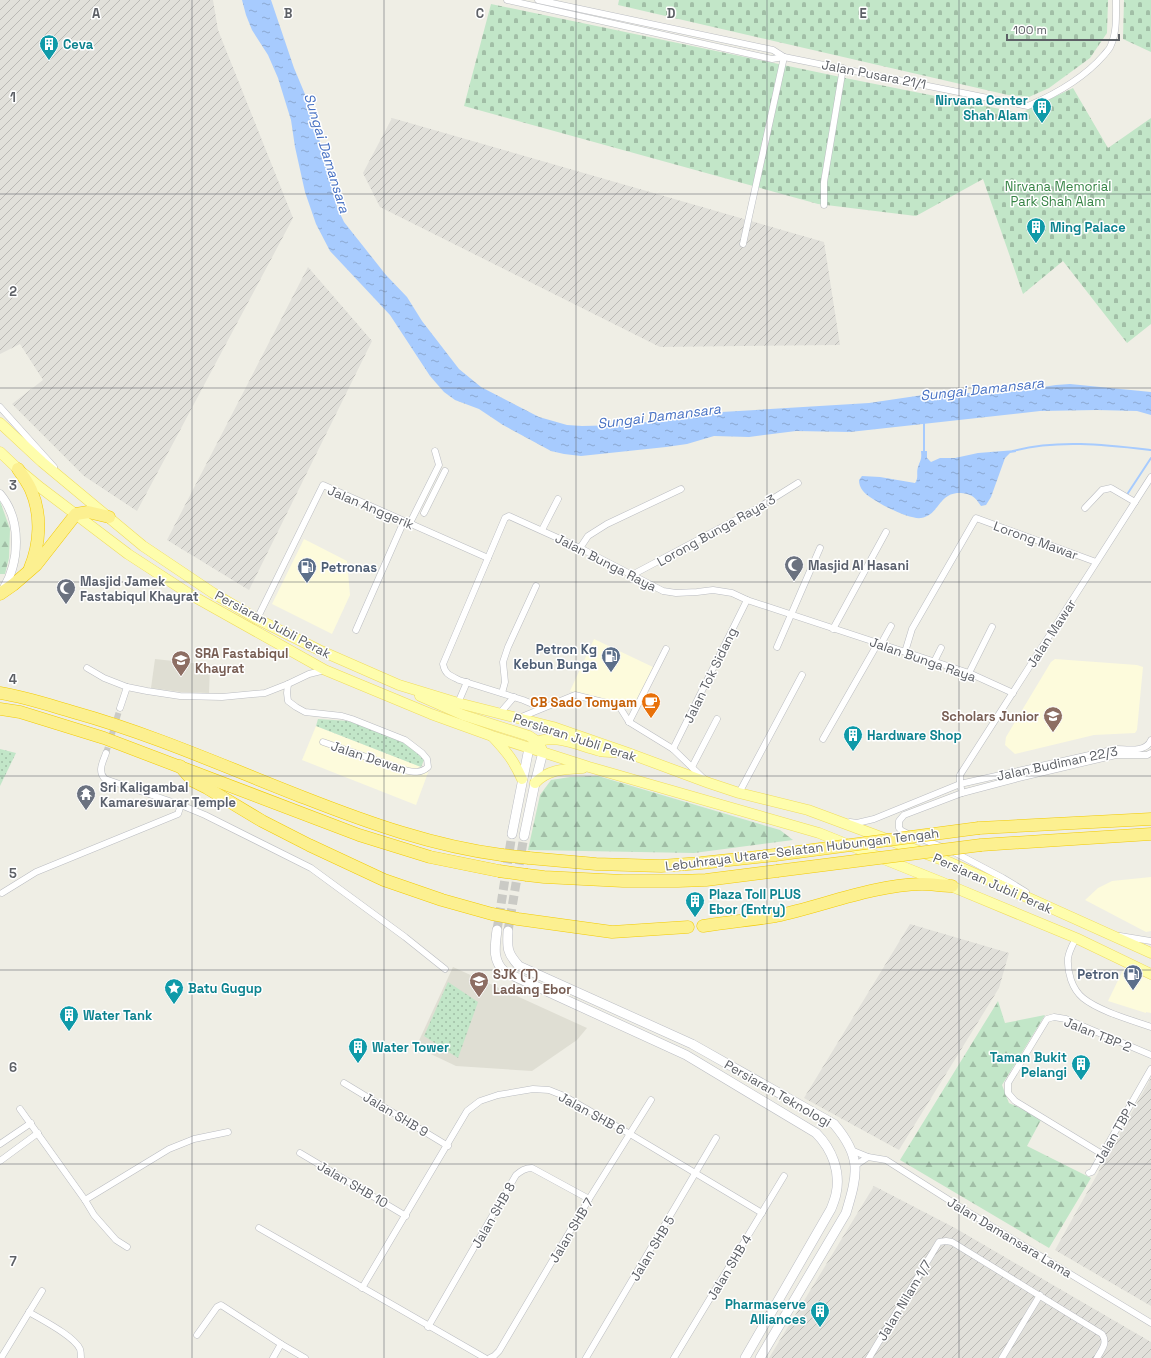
<svg xmlns="http://www.w3.org/2000/svg" width="1151" height="1358" viewBox="0 0 1151 1358" font-family="'Space Grotesk',sans-serif">
  <style>
    .commercial { fill: #fdfbdc }
    .industrial { fill: url(#industrial-furrows) }
    .education { fill: #dfded3 }
    .grass { fill: url(#grass-dots) }
    .forest { fill: url(#forest-firs) }
    .cemetery { fill: url(#cemetery-stones) }
    .water { fill: url(#water-ripples) }
    .lines { fill: none; stroke-linecap: round; stroke-linejoin: round }
    .stream { stroke: #a7cbfe; stroke-width: 2 }
    .minor-tunnel { stroke: #cacac5; stroke-width: 6; stroke-dasharray: 6 3; stroke-linecap: butt }
    .secondary-tunnel { stroke: #cacac5; stroke-width: 9; stroke-dasharray: 9 4.5; stroke-linecap: butt }
    .minor-casing { stroke: #babcc1; stroke-width: 7 }
    .tertiary-casing { stroke: #babcc1; stroke-width: 9 }
    .secondary-casing { stroke: #bbbdc3; stroke-width: 10 }
    .primary-casing { stroke: #f0dc5e; stroke-width: 11 }
    .motorway-casing { stroke: #f2ca03; stroke-width: 13 }
    .minor { stroke: #fff; stroke-width: 6 }
    .tertiary { stroke: #fff; stroke-width: 8 }
    .secondary { stroke: #fff; stroke-width: 9 }
    .primary { stroke: #fefdac; stroke-width: 10 }
    .motorway { stroke: #fcf090; stroke-width: 12 }
    .motorway-bridge-casing { stroke: #f2ca03; stroke-width: 13; stroke-linecap: butt }
    .motorway-bridge { stroke: #fcf090; stroke-width: 12 }
    .grid { fill: none; stroke: #5d6066; stroke-width: 1; stroke-opacity: 0.55 }
    .labels { text-anchor: middle; stroke-width: 3; stroke-linejoin: round; paint-order: stroke }
    .culture-label { font-size: 13px; font-weight: bold; fill: #0d838f; stroke: #fff; text-anchor: start }
    .street-label { font-size: 13px; fill: #5d6066; stroke: #fff }
    .park-label { font-size: 13px; fill: #368445; stroke: #fff }
    .worship-label { font-size: 13px; font-weight: bold; fill: #5b616d; stroke: #fff; text-anchor: start }
    .service-label { font-size: 13px; font-weight: bold; fill: #4e5e75; stroke: #fff; text-anchor: end }
    .education-label { font-size: 13px; font-weight: bold; fill: #785e54; stroke: #fff; text-anchor: start }
    .food-label { font-size: 13px; font-weight: bold; fill: #c56008; stroke: #fff; text-anchor: end }
    .water-label { font-size: 14px; font-style: italic; fill: #4872c3; stroke: #fff }
    .grid-label { font-size: 13px; text-anchor: middle; font-weight: bold; fill: #5d6066; stroke: #fff; stroke-width: 3; stroke-linejoin: round; paint-order: stroke }
  </style>
  <defs>
    <pattern id="industrial-furrows" width="10" height="10" patternUnits="userSpaceOnUse"><rect width="10" height="10" fill="#e1e0da"/><path d="M-1 1l2-2M0 10L10 0M9 11l2-2" fill="none" stroke="#bab9b5"/></pattern>
    <pattern id="grass-dots" width="8" height="8" patternUnits="userSpaceOnUse"><rect width="8" height="8" fill="#c2e6c8"/><path d="M2 2h.1M6 6h.1" fill="none" stroke="#a1bea6" stroke-width="1.8" stroke-linecap="round"/></pattern>
    <pattern id="forest-firs" width="22" height="20" patternUnits="userSpaceOnUse"><rect width="22" height="20" fill="#c2e6c8"/><path d="M5 1l3.5 6h-7zM16 11l3.5 6h-7z" fill="#a1bea6"/></pattern>
    <pattern id="cemetery-stones" width="16" height="16" patternUnits="userSpaceOnUse"><rect width="16" height="16" fill="#c2e6c8"/><path d="M2 7V4a2 2 0 0 1 4 0v3zM10 15v-3a2 2 0 0 1 4 0v3z" fill="#a1bea6"/></pattern>
    <pattern id="water-ripples" width="26" height="14" patternUnits="userSpaceOnUse"><rect width="26" height="14" fill="#a7cbfe"/><path d="M2 4q2-2 4 0t4 0M15 11q2-2 4 0t4 0" fill="none" stroke="#8ba8d1"/></pattern>
  </defs>
  <rect width="100%" height="100%" fill="#efeee5"/>
  <g class="commercial">
    <path d="M304,539L347,561L350,595L332,634L272,604Z"/>
    <path d="M594,639L655,668L634,709L570,691Z"/>
    <path d="M1055,659L1137,665L1143,667L1137,730L1135,733L1094,735L1015,754L1005,745L1006,737L1051,662Z"/>
    <path d="M316,726L429,770L416,805L302,760Z"/>
    <path d="M1151,877V931L1146,932L1085,900L1098,888L1112,881Z"/>
    <path d="M1124,968L1151,980V1013L1146,1012V1013L1108,1001Z"/>
  </g>
  <g class="industrial">
    <path d="M0,0H213L218,30L293,218L137,511L84,476L12,404L43,380L20,344L0,354Z"/>
    <path d="M392,118L824,242L840,345L660,347L380,207L363,173Z"/>
    <path d="M308,267L372,341L249,590L167,540Z"/>
    <path d="M910,924L1009,953L999,988L899,1150L804,1098Z"/>
    <path d="M1151,1078V1306L1055,1250Z"/>
    <path d="M874,1186L955,1228L1151,1342V1358H769Z"/>
  </g>
  <g class="education">
    <path d="M155,659L210,665L209,693L181,692L151,688Z"/>
    <path d="M453,967L587,1028L577,1040L532,1071L456,1066L416,1047Z"/>
  </g>
  <g class="grass">
    <path d="M318,719L349,721L406,743L424,760L421,767L316,726Z"/>
    <path d="M0,749L16,753L0,786Z"/>
    <path d="M448,982L478,1002L458,1058L424,1036Z"/>
  </g>
  <g class="forest">
    <path d="M0,501L10,529L9,558L5,574H0Z"/>
    <path d="M598,776L780,830L793,840L694,853L528,850L540,795L551,780L570,777Z"/>
    <path d="M998,1001L1005,1023L1045,1015L1002,1085L1009,1103L1042,1118L1027,1146L1091,1178L1049,1248L900,1160Z"/>
  </g>
  <g class="cemetery">
    <path d="M619,0H1108L1107,33L1090,58L1049,88L1029,97L1008,95L618,5Z"/>
    <path d="M1124,0H1151V52L1123,39Z"/>
    <path d="M491,4L850,79L1021,113L1073,88L1108,148L1151,118V324L1127,343L1063,261L1023,294L983,179L916,216L818,204L464,106Z"/>
  </g>
  <g class="water">
    <path d="M242,0H271L294,68L307,99L327,165L337,207L344,222L386,275L407,297L422,321L459,369L481,387L539,417L567,425L582,426L623,425L722,412L869,403L923,395L968,393L997,394L1056,385L1070,384L1151,392V415L1137,411L1097,410L1040,411L850,432L796,431L749,437L714,436L687,444L666,447L581,456L564,454L551,451L503,425L479,409L455,400L444,392L430,376L390,315L330,251L316,224L305,192L295,147L291,120L278,78L268,55L252,30L246,15Z"/>
    <path d="M1016,450V452L1010,453L1005,458L991,497L986,505L981,506C975,497 972,494 961,493C938,492 940,515 921,518C909,520 870,500 863,491C860,487 859,484 859,480L862,476L880,477L915,483C919,478 916,473 918,467C920,460 922,460 921,451H927V458L931,462L940,458H955L978,453Z"/>
  </g>
  <g class="lines">
    <g class="stream">
      <path d="M924,423V452"/>
      <path d="M1013,451C1057,439 1107,445 1151,450"/>
      <path d="M1128,493L1151,458"/>
    </g>
    <path class="minor-tunnel" d="M106,753L120,708"/>
    <g class="secondary-tunnel">
      <path d="M497,930L512,834"/>
      <path d="M508,931L524,836"/>
    </g>
    <g class="minor-casing">
      <g id="minor">
        <path d="M507,0L772,59L784,57"/>
        <path d="M538,0L773,50L784,57L1028,106C1056,94 1084,78 1104,55C1106,52 1110,49 1111,45C1117,32 1116,15 1116,0"/>
        <path d="M824,205V182L843,68"/>
        <path d="M743,244L784,57"/>
        <path d="M0,407L54,467"/>
        <path d="M1085,508L1102,490L1111,488L1135,502"/>
        <path d="M424,513L445,471"/>
        <path d="M410,523L439,465L435,451"/>
        <path d="M542,530L558,499"/>
        <path d="M580,548L588,536L607,524L681,489"/>
        <path d="M632,575L758,508L798,483"/>
        <path d="M257,619L323,485L488,558"/>
        <path d="M833,629L886,532"/>
        <path d="M356,630L404,521"/>
        <path d="M881,644L891,626"/>
        <path d="M777,647L820,548"/>
        <path d="M905,652L912,629L976,518L1096,562"/>
        <path d="M934,662L941,648"/>
        <path d="M87,668L104,678L127,687L147,691L180,696L222,697L265,693L288,684L309,674L325,670"/>
        <path d="M969,673L992,627"/>
        <path d="M288,684L287,693L288,701L296,707L305,712L342,716L352,719L405,740L422,753L427,759L428,767C420,774 413,772 404,770L323,742"/>
        <path d="M502,693L505,682L503,662L508,647L536,586"/>
        <path d="M458,703L467,682"/>
        <path d="M120,708L127,687"/>
        <path d="M542,708L523,700L459,680C449,675 445,674 443,664L505,518L509,516L580,548L663,591L676,593L697,592L713,590L732,593L747,600L969,673L1013,693"/>
        <path d="M500,713L514,697"/>
        <path d="M519,718L575,695L619,706L629,722L673,749L704,779"/>
        <path d="M629,722L666,649"/>
        <path d="M823,739L878,643"/>
        <path d="M673,749L747,600"/>
        <path d="M106,753C103,762 97,771 105,779L181,805L205,815L311,868L405,937L445,969"/>
        <path d="M692,767L717,719"/>
        <path d="M739,793L802,675"/>
        <path d="M962,793L960,784V775L1151,477"/>
        <path d="M850,822L857,823L874,819L960,784L1116,749C1127,749 1146,753 1151,740"/>
        <path d="M910,835L902,831L899,828V821L904,815L962,793L1015,779L1116,755H1147L1151,753"/>
        <path d="M919,838L942,847"/>
        <path d="M952,851L1003,878L1026,892"/>
        <path d="M2,893L36,872L178,814L181,805"/>
        <path d="M1120,936L1151,941"/>
        <path d="M1076,938C1073,944 1069,951 1068,958C1067,972 1072,989 1083,998C1099,1011 1131,1020 1151,1027"/>
        <path d="M344,1083L448,1146"/>
        <path d="M20,1109L85,1200L94,1215L116,1240L127,1247"/>
        <path d="M0,1144L31,1123"/>
        <path d="M851,1150L868,1157L886,1160L963,1209L1151,1323"/>
        <path d="M300,1153L406,1216"/>
        <path d="M1102,1154L1015,1101L1008,1093V1083L1047,1019L1054,1017L1066,1019L1151,1055"/>
        <path d="M0,1161L38,1133"/>
        <path d="M856,1165L868,1157"/>
        <path d="M1089,1173L1092,1172L1151,1069"/>
        <path d="M85,1200L169,1149L194,1139L228,1132"/>
        <path d="M259,1228L485,1358"/>
        <path d="M362,1288L467,1111L480,1101L498,1095L533,1089L549,1090L564,1096L630,1134L762,1213"/>
        <path d="M29,1312C42,1320 74,1336 80,1349C81,1352 81,1355 81,1358"/>
        <path d="M428,1327L516,1175C521,1171 525,1168 532,1168L589,1199"/>
        <path d="M197,1335L217,1307L221,1305L281,1344L305,1358"/>
        <path d="M1,1358L42,1291"/>
        <path d="M273,1358L281,1344"/>
        <path d="M490,1358L494,1356L499,1351L589,1199L651,1100"/>
        <path d="M586,1358L716,1138"/>
        <path d="M674,1358L784,1176"/>
        <path d="M869,1358L939,1242L946,1241L952,1242L1102,1334C1108,1343 1102,1349 1097,1358"/>
        <path d="M1002,1358L1040,1295"/>
      </g>
    </g>
    <g class="tertiary-casing">
      <path id="tertiary" d="M0,494C22,520 20,563 2,591"/>
    </g>
    <g class="secondary-casing">
      <g id="secondary">
        <path d="M512,834L529,748"/>
        <path d="M524,836L535,783L543,752"/>
        <path d="M497,930C495,946 492,961 505,972L686,1055L816,1133C832,1149 841,1172 836,1194C835,1199 833,1204 831,1209L745,1358"/>
        <path d="M508,931C507,948 507,953 519,966L692,1044L834,1124C862,1157 858,1173 846,1213L760,1358"/>
      </g>
    </g>
    <g class="primary-casing">
      <g id="primary">
        <path d="M0,423L42,462L143,546L213,593L257,619L319,650L399,685L458,703L553,727L628,753L709,783L739,793L808,810L951,863L1151,953"/>
        <path d="M0,452L18,469L41,488L128,554L191,595L325,670L431,714L492,736L589,767L819,833L941,882L1076,938L1151,974"/>
        <path d="M420,696L463,715L529,736L538,742L543,752"/>
        <path d="M493,737C507,752 514,761 522,779"/>
        <path d="M533,744C554,732 578,746 600,751C605,752 610,752 616,752"/>
        <path d="M535,783C548,769 565,769 583,768"/>
      </g>
    </g>
    <g class="motorway-casing">
      <g id="motorway">
        <path d="M18,469C23,476 28,483 31,490C42,515 40,544 30,568"/>
        <path d="M0,594L13,585L36,565L76,514L88,512L109,517"/>
        <path d="M0,693C25,697 49,705 73,712C152,734 228,768 305,798C369,823 433,846 502,855"/>
        <path d="M0,709L20,712L104,738L359,835L430,857L499,871"/>
        <path d="M180,766L193,781L207,788L262,821L309,845L384,880L442,900L492,914L518,919L612,932L688,927"/>
        <path d="M979,828L1151,819"/>
        <path d="M981,845L1151,834"/>
        <path d="M529,858L596,864L661,866L701,863L775,855"/>
        <path d="M527,875L544,877L623,881H678L706,880L777,871"/>
        <path d="M703,926C727,922 752,920 776,916C823,906 873,885 922,884C932,884 942,886 952,886"/>
      </g>
    </g>
    <use href="#minor" class="minor"/>
    <use href="#tertiary" class="tertiary"/>
    <use href="#secondary" class="secondary"/>
    <use href="#primary" class="primary"/>
    <use href="#motorway" class="motorway"/>
    <g class="motorway-bridge-casing">
      <g id="motorway-bridge">
        <path d="M502,855L529,858"/>
        <path d="M775,855L979,828"/>
        <path d="M499,871L527,875"/>
        <path d="M777,871L981,845"/>
      </g>
    </g>
    <use href="#motorway-bridge" class="motorway-bridge"/>
  </g>
  <path class="grid" d="M192,0V1358M384,0V1358M576,0V1358M767,0V1358M959,0V1358M0,194H1151M0,388H1151M0,582H1151M0,776H1151M0,970H1151M0,1164H1151"/>
  <defs>
    <g id="building-pin" transform="scale(1)"><path d="M0 17L-7.5 6A9.5 9.5 0 1 1 7.5 6Z" fill="#0f9aa8" stroke="#fff"/><path d="M-4-6H4V6H1V3H-1V6H-4ZM-2.5-4.3h1.7v1.8h-1.7ZM.8-4.3h1.7v1.8H.8ZM-2.5-1h1.7V.8h-1.7ZM.8-1h1.7V.8H.8Z" fill="#fff"/></g>
    <g id="mosque-pin" transform="scale(1)"><path d="M0 17L-7.5 6A9.5 9.5 0 1 1 7.5 6Z" fill="#6b7280" stroke="#fff"/><path d="M3.5-4.9A6 6 0 1 0 3.5 4.9A5 5 0 1 1 3.5-4.9Z" fill="#fff"/></g>
    <g id="fuel-pin" transform="scale(1)"><path d="M0 17L-7.5 6A9.5 9.5 0 1 1 7.5 6Z" fill="#5c6f8a" stroke="#fff"/><path d="M-5.5-6h7V0h2V4h1.3V-2.5L3-4.5l.8-.8L6-3V5H2.5V1h-1V6h-7ZM-4.2-4.7v3.2H.2V-4.7Z" fill="#fff"/></g>
    <g id="school-pin" transform="scale(1)"><path d="M0 17L-7.5 6A9.5 9.5 0 1 1 7.5 6Z" fill="#8d6e63" stroke="#fff"/><path d="M0-5L7-2L0 1L-7-2ZM-4 1L0 2.5L4 1V4Q0 6-4 4Z" fill="#fff"/></g>
    <g id="cafe-pin" transform="scale(1)"><path d="M0 17L-7.5 6A9.5 9.5 0 1 1 7.5 6Z" fill="#e8710a" stroke="#fff"/><path d="M-5.5-4.5H6V0H3Q3 3.5 0 3.5H-2.5Q-5.5 3.5-5.5 0ZM3-3.2v2h1.7v-2ZM-6 4.5H4V6H-6Z" fill="#fff"/></g>
    <g id="temple-pin" transform="scale(1)"><path d="M0 17L-7.5 6A9.5 9.5 0 1 1 7.5 6Z" fill="#6b7280" stroke="#fff"/><path d="M0-6L5-2H3V0L6.5 2.5H4V6H1.5V3h-3V6H-4V2.5H-6.5L-3 0V-2H-5Z" fill="#fff"/></g>
    <g id="sight-pin" transform="scale(1)"><path d="M0 17L-7.5 6A9.5 9.5 0 1 1 7.5 6Z" fill="#0f9aa8" stroke="#fff"/><path d="M0-6L1.8-2.2L6-1.7L2.9 1.2L3.7 5.4L0 3.3L-3.7 5.4L-2.9 1.2L-6-1.7L-1.8-2.2Z" fill="#fff"/></g>
  </defs>
  <g fill-rule="evenodd">
    <use href="#building-pin" x="49" y="44"/>
    <use href="#building-pin" x="1042" y="107"/>
    <use href="#building-pin" x="1036" y="227"/>
    <use href="#mosque-pin" x="794" y="565"/>
    <use href="#fuel-pin" x="307" y="567"/>
    <use href="#mosque-pin" x="66" y="588"/>
    <use href="#fuel-pin" x="611" y="656"/>
    <use href="#school-pin" x="181" y="660"/>
    <use href="#cafe-pin" x="651" y="702"/>
    <use href="#school-pin" x="1053" y="716"/>
    <use href="#building-pin" x="853" y="735"/>
    <use href="#temple-pin" x="86" y="794"/>
    <use href="#building-pin" x="695" y="901"/>
    <use href="#fuel-pin" x="1133" y="974"/>
    <use href="#school-pin" x="479" y="981"/>
    <use href="#sight-pin" x="174" y="988"/>
    <use href="#building-pin" x="69" y="1015"/>
    <use href="#building-pin" x="358" y="1047"/>
    <use href="#building-pin" x="1081" y="1064"/>
    <use href="#building-pin" x="820" y="1311"/>
  </g>
  <g class="labels">
    <g class="culture-label">
      <text x="63" y="49">Ceva</text>
      <text x="1028" y="105" text-anchor="end">Nirvana Center<tspan x="1028" dy="15">Shah Alam</tspan></text>
      <text x="1050" y="232">Ming Palace</text>
      <text x="867" y="740">Hardware Shop</text>
      <text x="709" y="899">Plaza Toll PLUS<tspan x="709" dy="15">Ebor (Entry)</tspan></text>
      <text x="188" y="993">Batu Gugup</text>
      <text x="83" y="1020">Water Tank</text>
      <text x="372" y="1052">Water Tower</text>
      <text x="1067" y="1062" text-anchor="end">Taman Bukit<tspan x="1067" dy="15">Pelangi</tspan></text>
      <text x="806" y="1309" text-anchor="end">Pharmaserve<tspan x="806" dy="15">Alliances</tspan></text>
    </g>
    <g class="street-label">
      <text transform="translate(874 74) rotate(11)" y="5">Jalan Pusara 21/1</text>
      <text transform="translate(371 507) rotate(23)" y="5">Jalan Anggerik</text>
      <text transform="translate(716 530) rotate(-29)" y="5">Lorong Bunga Raya 3</text>
      <text transform="translate(1036 540) rotate(20)" y="5">Lorong Mawar</text>
      <text transform="translate(606 562) rotate(27)" y="5">Jalan Bunga Raya</text>
      <text transform="translate(273 624) rotate(28)" y="5">Persiaran Jubli Perak</text>
      <text transform="translate(1051 633) rotate(-57)" y="5">Jalan Mawar</text>
      <text transform="translate(923 659) rotate(19)" y="5">Jalan Bunga Raya</text>
      <text transform="translate(710 675) rotate(-64)" y="5">Jalan Tok Sidang</text>
      <text transform="translate(575 737) rotate(18)" y="5">Persiaran Jubli Perak</text>
      <text transform="translate(369 757) rotate(18)" y="5">Jalan Dewan</text>
      <text transform="translate(1057 763) rotate(-12)" y="5">Jalan Budiman 22/3</text>
      <text transform="translate(802 849) rotate(-7)" y="5">Lebuhraya Utara–Selatan Hubungan Tengah</text>
      <text transform="translate(993 883) rotate(24)" y="5">Persiaran Jubli Perak</text>
      <text transform="translate(1098 1034) rotate(22)" y="5">Jalan TBP 2</text>
      <text transform="translate(778 1093) rotate(30)" y="5">Persiaran Teknologi</text>
      <text transform="translate(592 1113) rotate(29)" y="5">Jalan SHB 6</text>
      <text transform="translate(396 1114) rotate(31)" y="5">Jalan SHB 9</text>
      <text transform="translate(1115 1132) rotate(-60)" y="5">Jalan TBP 1</text>
      <text transform="translate(353 1184) rotate(30)" y="5">Jalan SHB 10</text>
      <text transform="translate(493 1215) rotate(-60)" y="5">Jalan SHB 8</text>
      <text transform="translate(571 1230) rotate(-59)" y="5">Jalan SHB 7</text>
      <text transform="translate(1010 1237) rotate(31)" y="5">Jalan Damansara Lama</text>
      <text transform="translate(652 1248) rotate(-59)" y="5">Jalan SHB 5</text>
      <text transform="translate(729 1267) rotate(-59)" y="5">Jalan SHB 4</text>
      <text transform="translate(904 1300) rotate(-59)" y="5">Jalan Nilam 1/7</text>
    </g>
    <g class="park-label">
      <text x="1058" y="191">Nirvana Memorial<tspan x="1058" dy="15">Park Shah Alam</tspan></text>
    </g>
    <g class="worship-label">
      <text x="808" y="570">Masjid Al Hasani</text>
      <text x="80" y="586">Masjid Jamek<tspan x="80" dy="15">Fastabiqul Khayrat</tspan></text>
      <text x="100" y="792">Sri Kaligambal<tspan x="100" dy="15">Kamareswarar Temple</tspan></text>
    </g>
    <g class="service-label">
      <text x="321" y="572" text-anchor="start">Petronas</text>
      <text x="597" y="654">Petron Kg<tspan x="597" dy="15">Kebun Bunga</tspan></text>
      <text x="1119" y="979">Petron</text>
    </g>
    <g class="education-label">
      <text x="195" y="658">SRA Fastabiqul<tspan x="195" dy="15">Khayrat</tspan></text>
      <text x="1039" y="721" text-anchor="end">Scholars Junior</text>
      <text x="493" y="979">SJK (T)<tspan x="493" dy="15">Ladang Ebor</tspan></text>
    </g>
    <g class="food-label">
      <text x="637" y="707">CB Sado Tomyam</text>
    </g>
    <g class="water-label">
      <text transform="translate(327 153) rotate(73)" y="5">Sungai Damansara</text>
      <text transform="translate(982 389) rotate(-6)" y="5">Sungai Damansara</text>
      <text transform="translate(659 416) rotate(-7)" y="5">Sungai Damansara</text>
    </g>
  </g>
  <g class="grid-label">
    <text x="96" y="18">A</text>
    <text x="288" y="18">B</text>
    <text x="480" y="18">C</text>
    <text x="671" y="18">D</text>
    <text x="863" y="18">E</text>
    <text x="13" y="102">1</text>
    <text x="13" y="296">2</text>
    <text x="13" y="490">3</text>
    <text x="13" y="684">4</text>
    <text x="13" y="878">5</text>
    <text x="13" y="1072">6</text>
    <text x="13" y="1266">7</text>
  </g>
  <path d="M1007 34v6h112v-6" fill="none" stroke="#5d6066" stroke-width="2"/>
  <text x="1013" y="34" font-size="12" fill="#5d6066" stroke="#ffffff" stroke-width="3" paint-order="stroke">100 m</text>
</svg>
